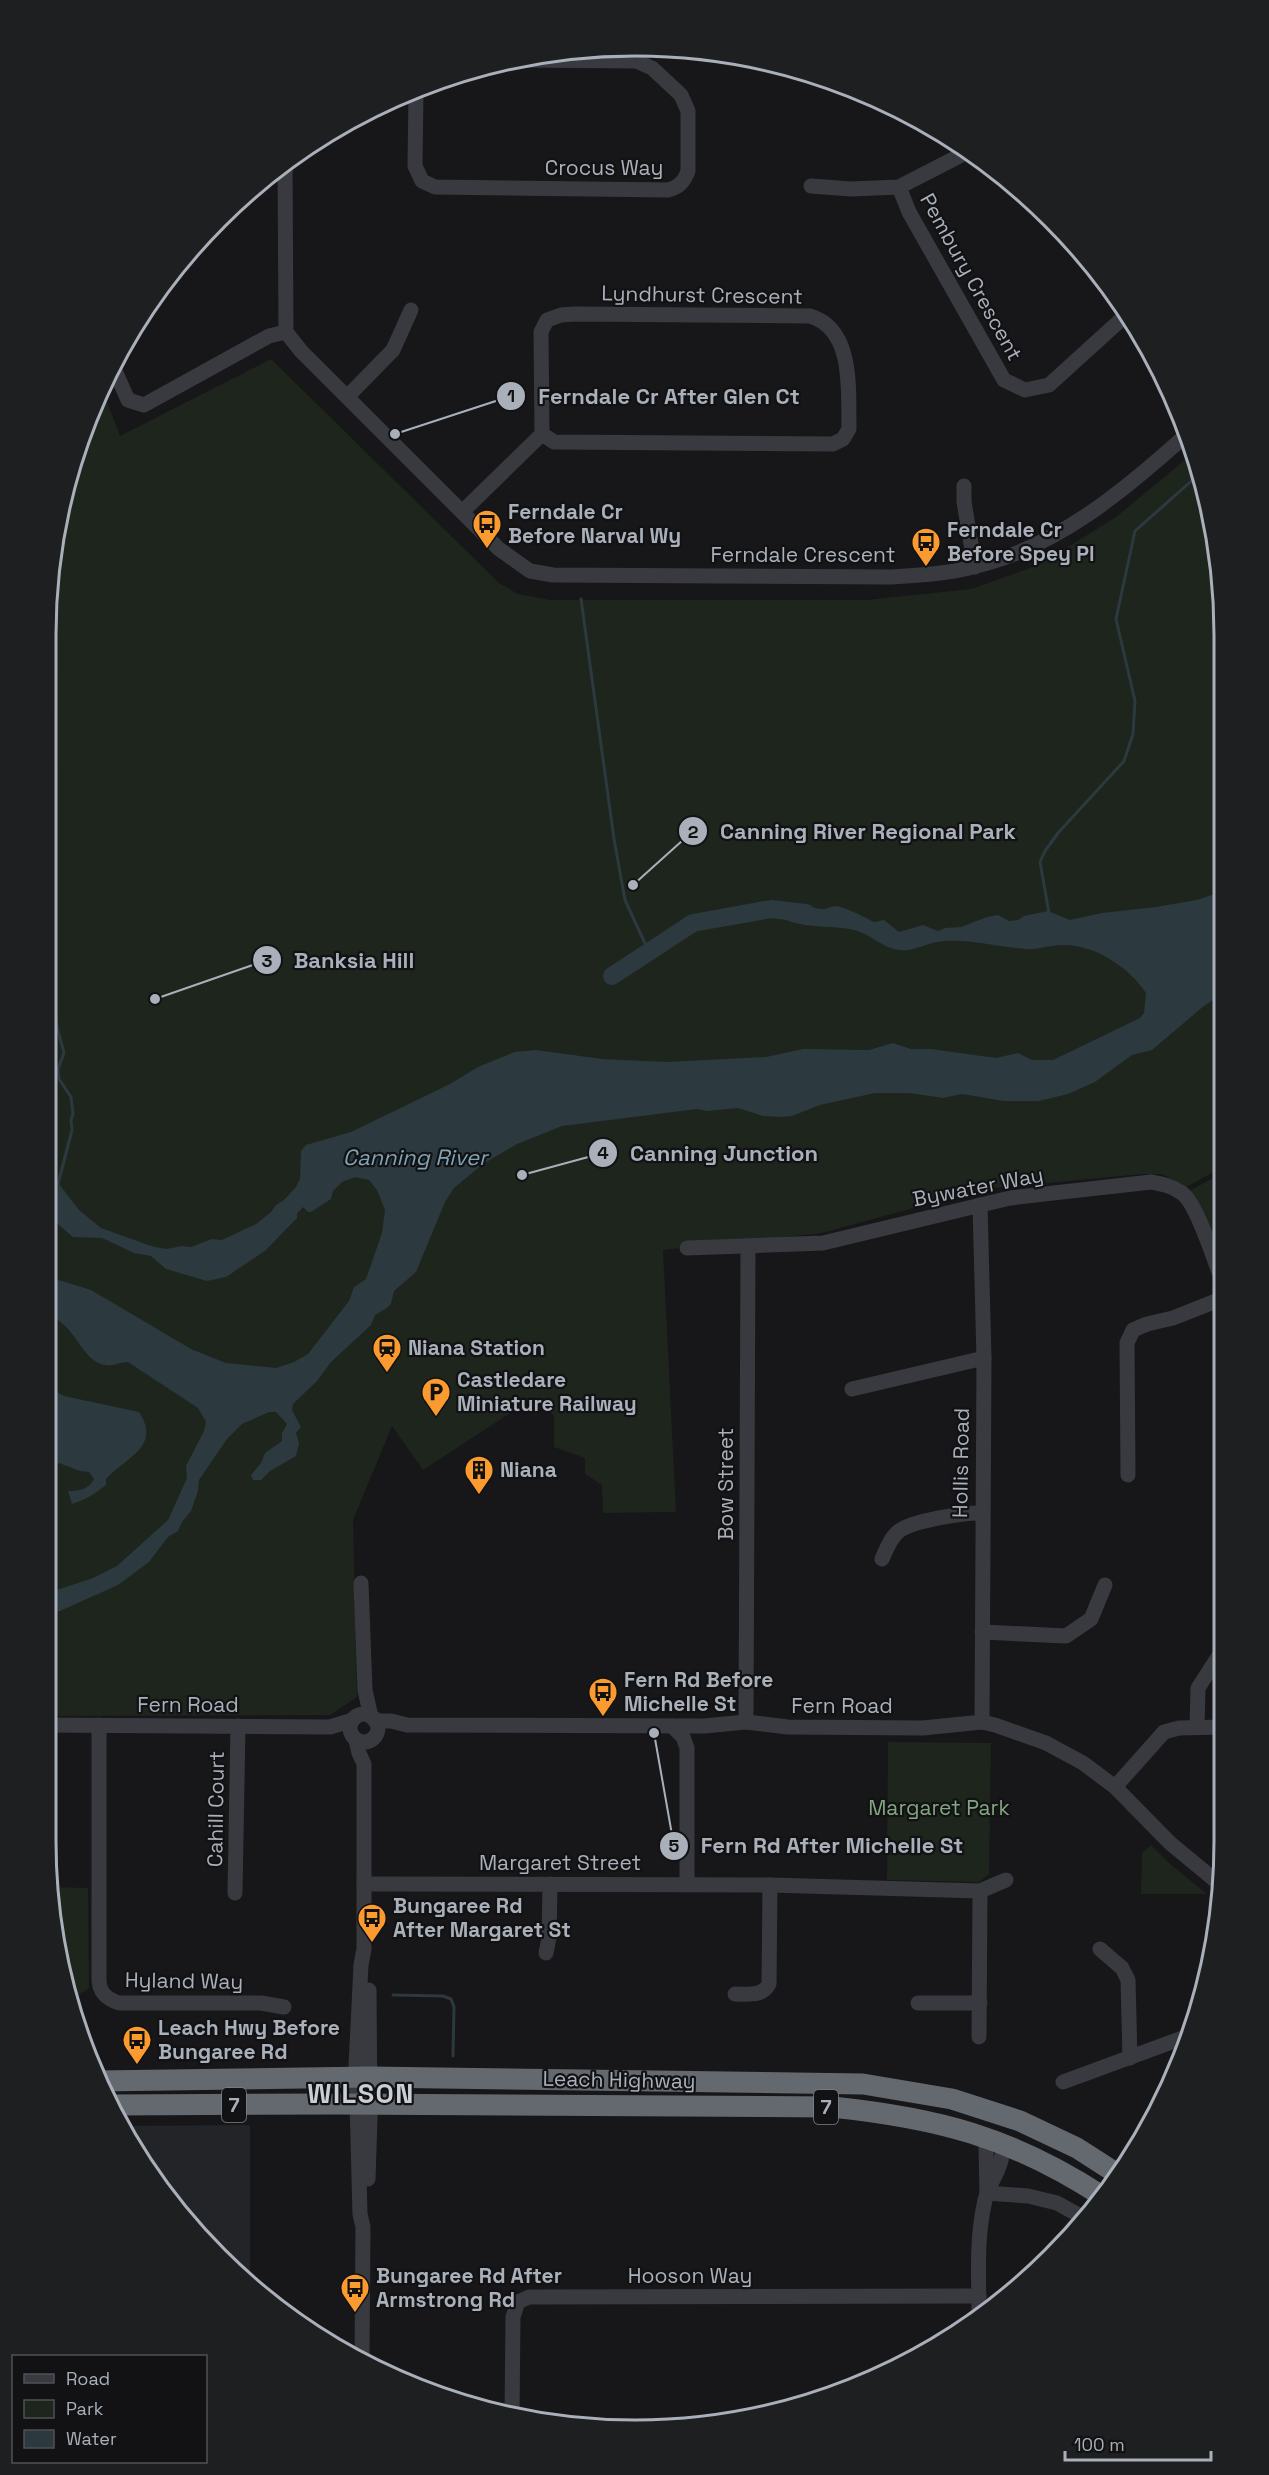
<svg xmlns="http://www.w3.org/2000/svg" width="1269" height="2475" viewBox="0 0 1269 2475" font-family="'Space Grotesk',sans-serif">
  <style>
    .built { fill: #232427 }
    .green { fill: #1d251d }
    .water { fill: #2c393e }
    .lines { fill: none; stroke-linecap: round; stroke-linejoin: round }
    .stream { stroke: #2c393e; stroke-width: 3 }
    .river { stroke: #2c393e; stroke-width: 18 }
    .minor { stroke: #383a3f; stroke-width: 15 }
    .highway { stroke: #646970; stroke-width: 21 }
    .labels { text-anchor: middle; stroke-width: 4.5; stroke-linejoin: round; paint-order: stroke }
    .shield { fill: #121214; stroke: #7c8188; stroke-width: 1.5 }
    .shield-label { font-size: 20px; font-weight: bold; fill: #a9b0ba }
    .street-label { font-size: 21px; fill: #a9b0ba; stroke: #121214 }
    .poi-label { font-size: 21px; font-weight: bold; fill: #a9b0ba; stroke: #121214; text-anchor: start }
    .park-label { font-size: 21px; fill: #82a67f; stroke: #121214 }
    .water-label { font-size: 22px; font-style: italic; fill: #7ea4b6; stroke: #121214 }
    .district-label { font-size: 27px; font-weight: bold; letter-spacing: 1.5px; fill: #cacfd6; stroke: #121214 }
    .rim { fill: none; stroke: #a9b0ba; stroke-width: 3 }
    .leader { fill: none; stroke: #a9b0ba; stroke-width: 2 }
    .callout-dot { fill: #a9b0ba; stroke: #121214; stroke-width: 2 }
    .mark-label { font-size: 18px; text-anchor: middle; font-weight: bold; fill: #111 }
    .callout-label { font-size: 22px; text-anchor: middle; font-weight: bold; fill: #a9b0ba; stroke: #121214; stroke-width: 4.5; stroke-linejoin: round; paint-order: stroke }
  </style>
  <rect width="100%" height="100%" fill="#171719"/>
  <path class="built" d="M250,2125V2287L167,2200L120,2126Z"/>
  <g class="green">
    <path d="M271,359L499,583L518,594L550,600H866L971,589L1039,565L1116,517L1191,455L1219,557L1221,1168L1186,1187L1162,1174H1143L983,1189L822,1233L663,1250L676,1512L603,1513L602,1485L585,1474V1458L554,1447V1416L535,1397L423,1470L392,1426L353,1520L357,1697L330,1715L45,1716L46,596L65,482L101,386L120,436Z"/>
    <path d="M1221,1174V1256L1189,1191Z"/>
    <path d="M888,1742L991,1743L989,1874L979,1882L887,1880Z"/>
    <path d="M1151,1845L1170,1864L1207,1894H1141L1142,1853Z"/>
    <path d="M50,1887L88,1888L89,1988L74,1998L75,2025L56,1955Z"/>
  </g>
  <g class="water">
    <path d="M1220,892V996L1205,1005L1152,1050L1132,1055L1095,1082L1068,1094L1039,1101H1004L962,1094L943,1098L910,1093H875L820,1105L792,1116L782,1117L763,1116L738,1108L707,1111L697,1109L562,1126L517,1144L483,1164L454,1188L445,1202L416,1272L394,1291L391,1304L387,1308L375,1315L371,1325L331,1362L317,1381L293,1404L292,1410L301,1427L296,1433L299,1443L296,1456L270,1471L261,1480H253L251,1475L261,1463L265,1453L282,1441V1433L287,1424L276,1412H269L242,1424L227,1439L199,1480L198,1491L191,1511L182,1522L178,1531L168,1537L149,1562L118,1585L60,1611L45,1612V1590L60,1589L93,1578L117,1566L168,1520L187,1478L186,1466L204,1431L206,1422L198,1408L128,1362C119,1362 113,1367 105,1365C83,1362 77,1329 54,1318L46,1321V1276L91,1290L191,1349L226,1363L276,1368L294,1362L308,1354L349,1301L354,1287L366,1279L382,1233L385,1210L377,1190L369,1180L355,1177L342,1182L333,1191L331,1199L311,1212H308L303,1207L297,1214V1218L265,1251L226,1277L207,1281L166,1269L151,1256L134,1253L102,1238L73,1237L46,1214V1167L79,1210L101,1228L151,1246L166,1249L182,1246L191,1247L212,1239L222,1240L256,1224L271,1212L276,1205L284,1200L296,1187L300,1179L301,1151L306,1145L351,1132L450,1084L478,1067L515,1052L536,1050L602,1059L667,1062L766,1057L803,1049L869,1050L893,1043L911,1049H931L996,1058L1018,1053L1032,1060H1053L1140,1018L1144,1013L1146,993C1129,967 1094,944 1062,945C1050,945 1038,950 1026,949C998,947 972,939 944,941C929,942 914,952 899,950C885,949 872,936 858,931C834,924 805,930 782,918L781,910C796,901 806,907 822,909C827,910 831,906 835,906C844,906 866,918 874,922L884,920L899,932L923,925L938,931L945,928L961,927L987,917L998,915L1009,921L1018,920L1024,916L1048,911L1070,920L1102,913L1156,907L1197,900Z"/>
    <path d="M45,1385L64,1396L139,1412C162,1447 125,1458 106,1479V1485C95,1493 88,1499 72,1504L68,1491C78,1491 88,1490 94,1479L89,1472L80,1471L59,1463L48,1469L45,1475Z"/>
  </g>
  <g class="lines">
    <g class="stream">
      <path d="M581,599L614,839L625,900L649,952"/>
      <path d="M46,912L50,921L54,951L53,990L57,1027L64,1053L58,1069L59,1079L71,1097L73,1114L71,1120L72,1130L58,1184"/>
      <path d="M1049,913L1040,862L1045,851L1058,833L1124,761L1133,734L1135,701L1116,619L1135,531L1197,476"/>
      <path d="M393,1995L443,1996L451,1999L454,2007L453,2056"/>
    </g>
    <path class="river" d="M612,976L693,923L771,909L806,913"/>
    <g class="minor">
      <path d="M416,90L415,166L422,181L435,187L668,190C679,187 684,182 688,171V111L681,95L652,68L636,61L517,60"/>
      <path d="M285,163L286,332L301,351L499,549L530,571L553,575L891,577C919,575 946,574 973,567C1056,548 1125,490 1186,435"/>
      <path d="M811,186L851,189L899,187L969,151"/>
      <path d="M899,187L909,212L1004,380L1025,390L1049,385L1125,316"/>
      <path d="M112,364L128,400L144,405L269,336L286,332"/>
      <path d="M347,397L393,350L411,310"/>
      <path d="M964,486V502L975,567"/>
      <path d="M462,512L542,434L541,332L547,320L561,315L574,314L810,316C855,329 848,393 849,429L843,439L833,444L554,442L542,434"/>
      <path d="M980,1205L984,1358L982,1722"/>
      <path d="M687,1248L823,1243L1010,1198L1151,1182C1163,1184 1172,1186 1182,1193C1197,1204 1214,1259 1221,1278"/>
      <path d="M852,1389L984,1358"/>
      <path d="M1128,1475L1127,1343L1133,1330L1147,1324L1173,1318L1221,1299"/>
      <path d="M882,1559C886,1550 891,1537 899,1531C912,1521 965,1512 982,1513"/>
      <path d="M361,1583L365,1690L371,1717"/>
      <path d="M982,1632L1066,1636L1091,1619L1105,1585"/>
      <circle cx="364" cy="1728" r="14"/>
      <path d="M375,1721H391L407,1725L704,1726L746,1722L788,1727L923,1728L982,1722L995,1725L1046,1743L1083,1763L1115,1787L1170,1843L1222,1886"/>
      <path d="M746,1722L748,1246"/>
      <path d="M45,1725L330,1727L353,1720"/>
      <path d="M99,1725V1979C99,1993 107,1999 119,2003H261L284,2007"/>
      <path d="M672,1726L683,1737L687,1748V1884"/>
      <path d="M1197,1726L1198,1688L1222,1651"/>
      <path d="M356,1740L359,1753L364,1764V1949L361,1965L356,2066L360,2214L363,2227L362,2362"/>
      <path d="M1115,1787L1164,1732L1179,1728L1222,1727"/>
      <path d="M364,1884L770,1885L980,1891L1006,1880"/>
      <path d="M235,1893L238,1726"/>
      <path d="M1100,1949L1122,1968L1128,1980L1130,2058"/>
      <path d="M546,1953L549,1938L550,1884"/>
      <path d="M735,1994C748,1994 762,1997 769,1984L770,1885"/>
      <path d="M918,2003H980"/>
      <path d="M979,2037L980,1891"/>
      <path d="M1063,2082L1188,2036"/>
      <path d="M984,2136L986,2147L987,2193"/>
      <path d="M368,2179L370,2119L369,1990"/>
      <path d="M987,2193L1028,2196L1057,2203L1084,2218"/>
      <path d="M979,2317C979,2280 976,2242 984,2205C988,2180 1003,2173 1003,2143"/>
      <path d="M512,2417L513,2317L518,2302L529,2297L979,2296"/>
    </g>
    <g class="highway">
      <path d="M99,2081L370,2077L863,2084L952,2099L1020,2121L1077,2148L1119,2175"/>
      <path d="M110,2105L337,2104L832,2107C938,2118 1011,2137 1102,2196"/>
    </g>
  </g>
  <defs>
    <g id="bus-pin" transform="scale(1.5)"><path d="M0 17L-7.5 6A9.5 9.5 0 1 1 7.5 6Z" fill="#fb9a2e" stroke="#121214"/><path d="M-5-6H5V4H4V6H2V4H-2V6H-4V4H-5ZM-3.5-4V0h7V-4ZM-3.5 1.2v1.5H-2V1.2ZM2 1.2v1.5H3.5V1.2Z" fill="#111"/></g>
    <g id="station-pin" transform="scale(1.5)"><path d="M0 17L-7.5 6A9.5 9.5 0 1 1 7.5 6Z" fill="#fb9a2e" stroke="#121214"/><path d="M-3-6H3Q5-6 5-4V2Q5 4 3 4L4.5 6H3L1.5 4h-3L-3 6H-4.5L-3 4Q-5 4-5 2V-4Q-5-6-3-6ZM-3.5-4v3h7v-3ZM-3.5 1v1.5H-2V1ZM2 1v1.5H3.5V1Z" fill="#111"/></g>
    <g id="parking-pin" transform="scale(1.5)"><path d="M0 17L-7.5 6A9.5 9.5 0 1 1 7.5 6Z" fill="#fb9a2e" stroke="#121214"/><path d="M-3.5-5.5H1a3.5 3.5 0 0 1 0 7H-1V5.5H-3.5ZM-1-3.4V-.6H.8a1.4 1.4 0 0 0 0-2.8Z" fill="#111"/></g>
    <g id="building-pin" transform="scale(1.5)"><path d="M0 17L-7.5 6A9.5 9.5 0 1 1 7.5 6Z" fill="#fb9a2e" stroke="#121214"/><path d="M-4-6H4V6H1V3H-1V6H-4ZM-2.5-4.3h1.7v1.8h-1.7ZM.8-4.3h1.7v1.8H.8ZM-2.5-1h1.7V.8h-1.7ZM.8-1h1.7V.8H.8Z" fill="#111"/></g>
  </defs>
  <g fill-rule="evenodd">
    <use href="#bus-pin" x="487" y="524"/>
    <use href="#bus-pin" x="926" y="542"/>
    <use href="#station-pin" x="387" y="1348"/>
    <use href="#parking-pin" x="436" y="1392"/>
    <use href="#building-pin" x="479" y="1470"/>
    <use href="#bus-pin" x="603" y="1692"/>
    <use href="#bus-pin" x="372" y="1918"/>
    <use href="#bus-pin" x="137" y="2040"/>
    <use href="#bus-pin" x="355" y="2288"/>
  </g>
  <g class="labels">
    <g class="shield">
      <rect x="222" y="2088" width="24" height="34" rx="4.5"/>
      <rect x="814" y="2090" width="24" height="34" rx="4.5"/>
    </g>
    <g class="shield-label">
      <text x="234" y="2112">7</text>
      <text x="826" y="2114">7</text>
    </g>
    <g class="street-label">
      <text x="604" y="175">Crocus Way</text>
      <text transform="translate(971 277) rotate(61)" y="7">Pembury Crescent</text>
      <text transform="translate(702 295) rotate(1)" y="7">Lyndhurst Crescent</text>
      <text x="803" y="562">Ferndale Crescent</text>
      <text transform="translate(978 1187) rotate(-11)" y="7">Bywater Way</text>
      <text transform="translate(961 1463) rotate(-89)" y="7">Hollis Road</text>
      <text transform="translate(726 1484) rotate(-90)" y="7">Bow Street</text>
      <text x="188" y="1712">Fern Road</text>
      <text x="842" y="1713">Fern Road</text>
      <text transform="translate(216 1809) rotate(-89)" y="7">Cahill Court</text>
      <text x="560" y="1870">Margaret Street</text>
      <text transform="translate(184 1981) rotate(1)" y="7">Hyland Way</text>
      <text transform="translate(619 2080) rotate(1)" y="7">Leach Highway</text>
      <text x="690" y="2283">Hooson Way</text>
    </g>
    <g class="poi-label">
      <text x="508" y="519">Ferndale Cr<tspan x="508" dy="24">Before Narval Wy</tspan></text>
      <text x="947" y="537">Ferndale Cr<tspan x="947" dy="24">Before Spey Pl</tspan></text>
      <text x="408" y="1355">Niana Station</text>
      <text x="457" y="1387">Castledare<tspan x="457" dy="24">Miniature Railway</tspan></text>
      <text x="500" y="1477">Niana</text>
      <text x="624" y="1687">Fern Rd Before<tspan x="624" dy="24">Michelle St</tspan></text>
      <text x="393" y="1913">Bungaree Rd<tspan x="393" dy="24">After Margaret St</tspan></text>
      <text x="158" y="2035">Leach Hwy Before<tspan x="158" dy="24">Bungaree Rd</tspan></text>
      <text x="376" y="2283">Bungaree Rd After<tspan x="376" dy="24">Armstrong Rd</tspan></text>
    </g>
    <g class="park-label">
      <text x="939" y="1815">Margaret Park</text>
    </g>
    <g class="water-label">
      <text x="415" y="1165">Canning River</text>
    </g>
    <g class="district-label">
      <text x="361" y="2103">WILSON</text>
    </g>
  </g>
  <path d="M0 0H1269V2475H0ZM635 56H635A579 579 0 0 1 1214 635V1841A579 579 0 0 1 635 2420H635A579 579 0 0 1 56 1841V635A579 579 0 0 1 635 56Z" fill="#1e1f21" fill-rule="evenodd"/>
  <path class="rim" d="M635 56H635A579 579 0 0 1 1214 635V1841A579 579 0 0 1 635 2420H635A579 579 0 0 1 56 1841V635A579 579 0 0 1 635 56Z"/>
  <path class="leader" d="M395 434L511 396M633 885L693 831M155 999L267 960M522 1175L603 1153M654 1733L674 1846"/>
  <g class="callout-dot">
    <circle cx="395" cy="434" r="6"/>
    <circle cx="633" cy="885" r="6"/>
    <circle cx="155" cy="999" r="6"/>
    <circle cx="522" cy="1175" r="6"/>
    <circle cx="654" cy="1733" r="6"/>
    <circle cx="511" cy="396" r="15"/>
    <circle cx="693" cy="831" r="15"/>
    <circle cx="267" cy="960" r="15"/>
    <circle cx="603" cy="1153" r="15"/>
    <circle cx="674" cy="1846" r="15"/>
  </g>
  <g class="mark-label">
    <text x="511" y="402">1</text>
    <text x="693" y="838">2</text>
    <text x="267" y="967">3</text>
    <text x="603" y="1159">4</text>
    <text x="674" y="1852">5</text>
  </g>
  <g class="callout-label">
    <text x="669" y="404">Ferndale Cr After Glen Ct</text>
    <text x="868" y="839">Canning River Regional Park</text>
    <text x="354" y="968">Banksia Hill</text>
    <text x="724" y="1161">Canning Junction</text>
    <text x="832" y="1853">Fern Rd After Michelle St</text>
  </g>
  <rect x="12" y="2355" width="195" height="108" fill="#121214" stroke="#4e5156" stroke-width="1.5"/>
  <rect x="24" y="2374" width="30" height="9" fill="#383a3f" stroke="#4e5156" stroke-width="1.5"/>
  <text x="66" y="2385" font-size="18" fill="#a9b0ba">Road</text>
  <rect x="24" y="2400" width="30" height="18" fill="#1d251d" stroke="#4e5156" stroke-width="1.5"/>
  <text x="66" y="2415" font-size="18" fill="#a9b0ba">Park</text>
  <rect x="24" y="2430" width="30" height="18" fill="#2c393e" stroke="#4e5156" stroke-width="1.5"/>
  <text x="66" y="2445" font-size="18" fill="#a9b0ba">Water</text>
  <path d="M1065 2451v9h146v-9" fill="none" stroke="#a9b0ba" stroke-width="3"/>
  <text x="1074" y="2451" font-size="18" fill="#a9b0ba" stroke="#121214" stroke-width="4.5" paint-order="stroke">100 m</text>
</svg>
